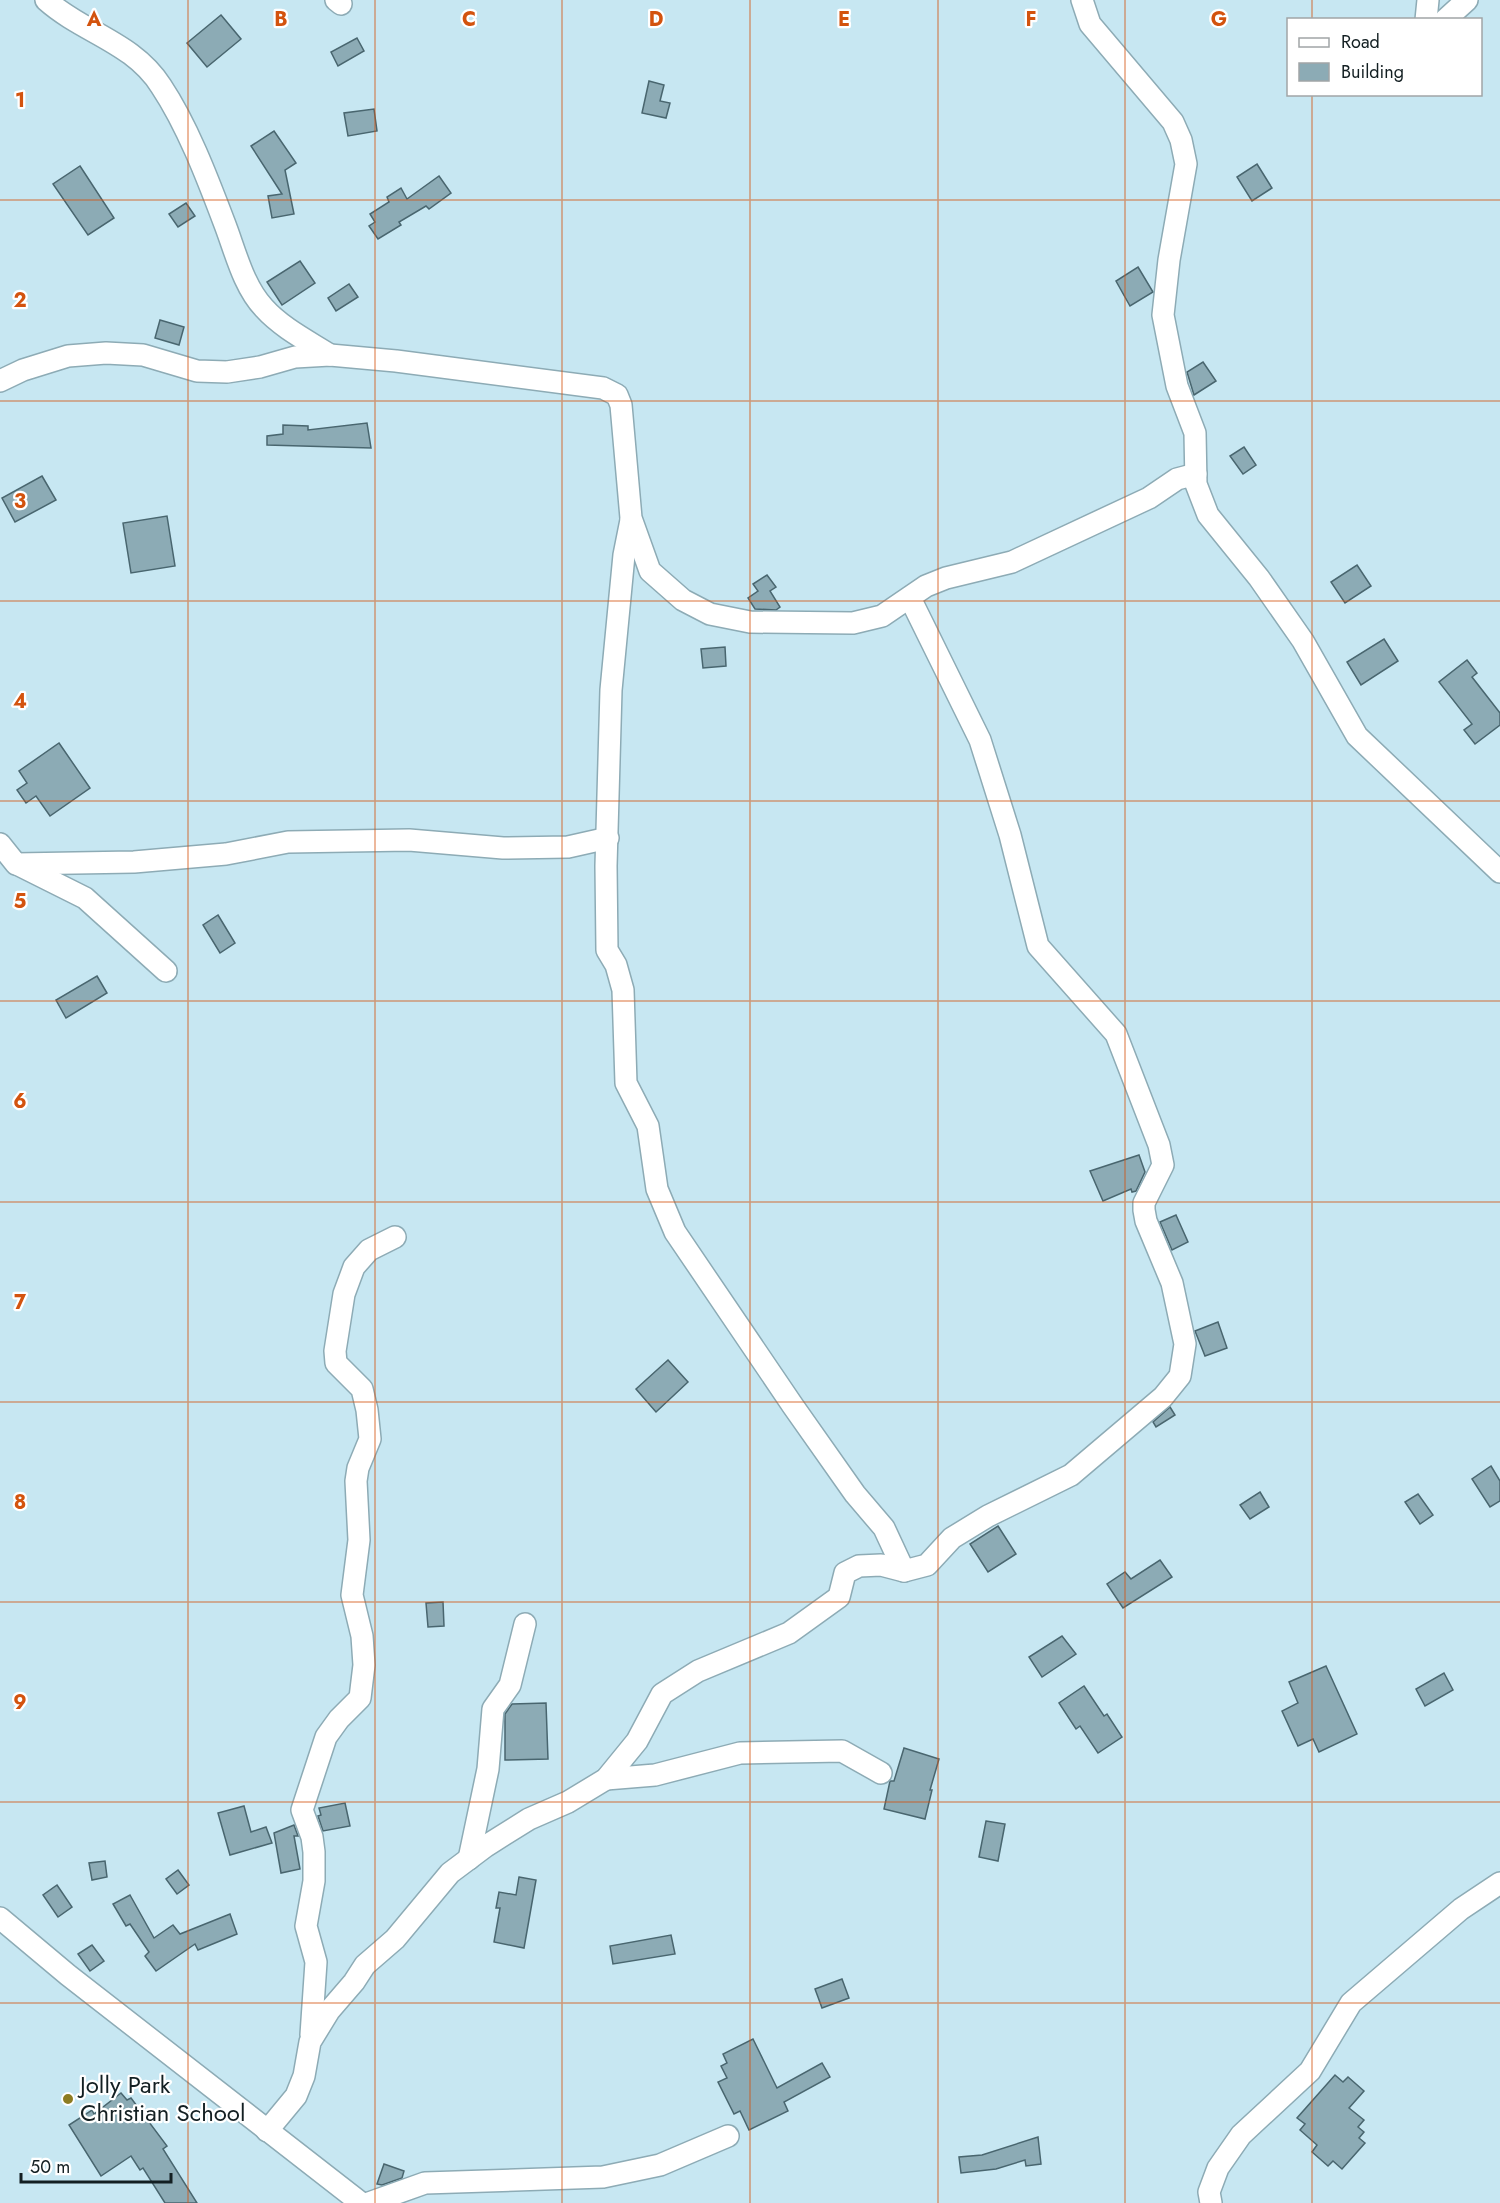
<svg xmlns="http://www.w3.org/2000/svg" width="1500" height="2203" viewBox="0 0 1500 2203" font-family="Jost,sans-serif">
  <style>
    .building { fill: #8cabb5; stroke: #49666f; stroke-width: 1.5 }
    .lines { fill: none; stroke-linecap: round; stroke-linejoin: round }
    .minor-casing { stroke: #8dabb5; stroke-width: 24 }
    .minor { stroke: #fff; stroke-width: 21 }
    .grid { fill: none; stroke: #d3530e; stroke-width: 1.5; stroke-opacity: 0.55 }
    .poi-dot { fill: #8d7c22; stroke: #fff; stroke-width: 2 }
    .labels { text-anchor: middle; stroke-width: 4.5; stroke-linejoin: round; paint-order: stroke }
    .poi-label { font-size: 24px; fill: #131f22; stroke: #fff; text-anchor: start }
    .grid-label { font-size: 20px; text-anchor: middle; font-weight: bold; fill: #d3530e; stroke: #fff; stroke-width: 4.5; stroke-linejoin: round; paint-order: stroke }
  </style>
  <rect width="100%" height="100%" fill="#c7e7f2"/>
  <g class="building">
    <path d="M221,15L241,39L207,67L187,43Z"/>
    <path d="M357,38L364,51L338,66L331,52Z"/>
    <path d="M649,81L664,85L660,101L670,103L666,118L642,113Z"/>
    <path d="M374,109L377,131L348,136L344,113Z"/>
    <path d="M274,131L296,163L285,170L294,214L272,218L268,196L282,194L251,146Z"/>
    <path d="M1257,164L1272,188L1252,201L1237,177Z"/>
    <path d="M80,166L114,218L88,235L53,184Z"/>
    <path d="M439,176L451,193L429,209L426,206L399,222L401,225L378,239L369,226L375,222L370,214L389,202L387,197L401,188L407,199Z"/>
    <path d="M186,203L195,216L178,227L169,214Z"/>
    <path d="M300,261L315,283L282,305L267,282Z"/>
    <path d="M1138,267L1153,292L1130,306L1116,281Z"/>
    <path d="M349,284L358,297L336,311L328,298Z"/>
    <path d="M160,320L184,327L179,345L155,338Z"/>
    <path d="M1203,362L1216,381L1194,395L1187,372Z"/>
    <path d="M367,423L371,448L267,445V436L283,434V425L308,426V430Z"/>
    <path d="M1244,447L1256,465L1243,474L1230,456Z"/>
    <path d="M42,476L56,500L15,522L2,498Z"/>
    <path d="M167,516L175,566L131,573L123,523Z"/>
    <path d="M1357,565L1371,586L1345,603L1331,582Z"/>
    <path d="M767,575L776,587L770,591L780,607L776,610L755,609L748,598L758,591L753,584Z"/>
    <path d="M1384,639L1398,661L1361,685L1347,662Z"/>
    <path d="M725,647L726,666L703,668L701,649Z"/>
    <path d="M1467,660L1477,673L1472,677L1500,713V725L1475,744L1464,730L1472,724L1439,682Z"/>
    <path d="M59,743L90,788L50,816L36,796L26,803L17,790L27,783L19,771Z"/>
    <path d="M218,915L235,943L220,953L203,925Z"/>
    <path d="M97,976L107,993L66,1018L56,1000Z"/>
    <path d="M1139,1155L1145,1172L1136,1191L1132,1192L1131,1189L1103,1201L1090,1171Z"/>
    <path d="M1176,1215L1188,1242L1172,1250L1160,1222Z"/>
    <path d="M1218,1322L1227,1348L1205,1356L1195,1331Z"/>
    <path d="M668,1360L688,1382L656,1412L636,1389Z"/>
    <path d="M1170,1407L1175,1415L1156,1427L1153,1422Z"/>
    <path d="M1491,1466L1500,1481V1501L1490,1507L1472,1479Z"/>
    <path d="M1260,1492L1269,1507L1250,1519L1240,1505Z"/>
    <path d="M1418,1494L1433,1515L1420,1524L1405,1502Z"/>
    <path d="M998,1526L1016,1554L988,1572L970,1544Z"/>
    <path d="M1160,1560L1172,1577L1123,1608L1107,1584L1125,1572L1131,1579Z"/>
    <path d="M443,1602L444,1626L428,1627L426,1603Z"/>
    <path d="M1062,1636L1076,1654L1042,1677L1029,1657Z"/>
    <path d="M1326,1666L1357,1734L1319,1752L1313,1739L1298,1746L1282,1711L1298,1703L1289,1682Z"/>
    <path d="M1444,1673L1453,1690L1425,1706L1416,1689Z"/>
    <path d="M1084,1686L1104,1716L1107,1714L1122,1737L1098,1753L1080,1726L1076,1729L1059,1703Z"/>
    <path d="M546,1703L548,1759L505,1760V1714L512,1704Z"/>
    <path d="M904,1748L939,1759L930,1790H932L925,1819L884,1809L890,1781H894Z"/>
    <path d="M345,1803L350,1826L323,1831L318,1816L321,1815L319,1808Z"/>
    <path d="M244,1806L251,1832L266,1827L272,1843L230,1855L218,1813Z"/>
    <path d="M986,1821L1005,1824L998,1861L979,1857Z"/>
    <path d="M294,1825L298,1836H294L300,1869L281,1873L274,1833Z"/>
    <path d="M105,1861L107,1877L92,1880L89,1863Z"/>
    <path d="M178,1870L189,1885L177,1894L166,1879Z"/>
    <path d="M519,1877L536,1880L524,1948L494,1942L500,1908H496L499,1892L516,1895Z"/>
    <path d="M57,1885L72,1907L58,1917L43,1895Z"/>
    <path d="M130,1895L154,1938L173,1925L180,1934L230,1914L237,1934L198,1950L195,1944L156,1971L145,1956L149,1952L130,1924L126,1926L113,1904Z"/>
    <path d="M671,1935L675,1954L613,1964L610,1946Z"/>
    <path d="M92,1945L104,1961L90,1971L78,1954Z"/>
    <path d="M842,1979L849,1998L822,2008L815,1989Z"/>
    <path d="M753,2039L777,2088L822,2063L830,2077L784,2102L788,2111L749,2130L740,2111L734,2114L718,2082L727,2078L721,2066L727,2063L723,2054Z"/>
    <path d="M1335,2075L1343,2082L1348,2077L1364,2091L1349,2108L1364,2120L1358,2127L1364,2132L1359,2138L1365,2143L1342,2169L1333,2161L1328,2166L1312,2152L1317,2145L1300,2130L1305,2124L1297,2118Z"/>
    <path d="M121,2093L127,2100L131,2098L167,2146L163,2149L197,2203H165L143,2168L140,2170L131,2156L101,2176L69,2125L92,2110L94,2114Z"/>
    <path d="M1038,2137L1041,2164L1026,2166L1025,2160L996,2169L961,2173L959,2157L982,2155Z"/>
    <path d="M384,2164L404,2171L402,2178L382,2185L377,2184Z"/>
  </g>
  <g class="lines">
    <g class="minor-casing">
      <g id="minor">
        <path d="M46,0C83,33 133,42 161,86C187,125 207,177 224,222C235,250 243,286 264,308C282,328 308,341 330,355"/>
        <path d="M336,0L341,4"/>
        <path d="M1082,0L1090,24L1173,122L1181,140L1186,164L1169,260L1163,315L1177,386L1195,433L1196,484L1208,515L1259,578L1303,641L1357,736L1500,872"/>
        <path d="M1426,20L1428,0"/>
        <path d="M1445,20L1467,0"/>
        <path d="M0,381L23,370L68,356L106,353L143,355L197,371L227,372L260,367L295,357L330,355L396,361L603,388L617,395L621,405L631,518L650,571L683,600L710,614L750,622L853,623L882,616L926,586L946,578L1012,562L1149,498L1177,479L1196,474"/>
        <path d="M631,520L624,555L611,690L606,866L607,950L616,965L623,990L626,1083L648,1126L657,1189L675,1232L793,1406L855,1494L884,1528L904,1571"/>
        <path d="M0,844L16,864L134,862L226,854L288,842L409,840L503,848L568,847L608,838"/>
        <path d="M19,865L85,898L166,971"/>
        <path d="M606,1779L655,1775L740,1753L842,1751L881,1773"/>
        <path d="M469,1859L488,1769L493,1709L510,1685L525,1624"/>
        <path d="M0,1918L68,1975L361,2203"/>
        <path d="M311,2035L316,1962L306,1926L314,1881V1852L312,1837L302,1810L326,1737L339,1719L360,1698L364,1665L362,1636L352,1595L359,1540L356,1481L358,1468L370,1439L367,1410L362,1389L336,1363L335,1351L344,1294L354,1267L369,1250L395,1237"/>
        <path d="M267,2131L296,2096L304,2076L310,2042L329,2011L354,1982L365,1965L395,1939L450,1873L486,1846L529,1819L568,1802L606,1779L637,1741L662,1694L698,1671L789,1633L839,1597L845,1573L859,1566L881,1565L904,1571L927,1565L952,1538L988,1516L1071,1475L1163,1397L1180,1376L1185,1344L1172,1283L1146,1221L1144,1210V1203L1163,1165L1159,1145L1116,1034L1038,946L1010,835L980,740L910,598"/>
        <path d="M369,2203L425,2183L603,2177L660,2165L728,2136"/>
        <path d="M1211,2203L1209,2192L1218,2168L1241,2135L1310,2071L1351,2003L1461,1909L1500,1883"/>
      </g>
    </g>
    <use href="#minor" class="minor"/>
  </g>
  <path class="grid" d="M188,0V2203M375,0V2203M562,0V2203M750,0V2203M938,0V2203M1125,0V2203M1312,0V20M1312,94V2203M0,200H1500M0,401H1500M0,601H1500M0,801H1500M0,1001H1500M0,1202H1500M0,1402H1500M0,1602H1500M0,1802H1500M0,2003H1500"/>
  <circle class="poi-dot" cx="68" cy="2099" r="6"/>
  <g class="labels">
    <g class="poi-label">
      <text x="80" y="2093">Jolly Park<tspan x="80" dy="28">Christian School</tspan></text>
    </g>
  </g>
  <g class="grid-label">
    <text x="94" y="26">A</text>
    <text x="281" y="26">B</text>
    <text x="469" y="26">C</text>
    <text x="656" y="26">D</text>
    <text x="844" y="26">E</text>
    <text x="1031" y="26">F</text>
    <text x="1219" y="26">G</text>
    <text x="20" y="107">1</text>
    <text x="20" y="307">2</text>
    <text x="20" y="508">3</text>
    <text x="20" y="708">4</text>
    <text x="20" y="908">5</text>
    <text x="20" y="1108">6</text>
    <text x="20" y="1309">7</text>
    <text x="20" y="1509">8</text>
    <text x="20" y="1709">9</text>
  </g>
  <rect x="1287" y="18" width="195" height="78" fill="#ffffff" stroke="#a1a5a7" stroke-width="1.5"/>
  <rect x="1299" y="38" width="30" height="9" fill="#ffffff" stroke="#a1a5a7" stroke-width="1.5"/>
  <text x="1341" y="48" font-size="18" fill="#131f22">Road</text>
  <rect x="1299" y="63" width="30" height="18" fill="#8cabb5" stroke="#a1a5a7" stroke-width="1.5"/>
  <text x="1341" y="78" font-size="18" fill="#131f22">Building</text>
  <path d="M21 2173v9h150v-9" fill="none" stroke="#131f22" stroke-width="3"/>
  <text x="30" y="2173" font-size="18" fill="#131f22" stroke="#ffffff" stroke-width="4.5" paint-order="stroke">50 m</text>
</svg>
